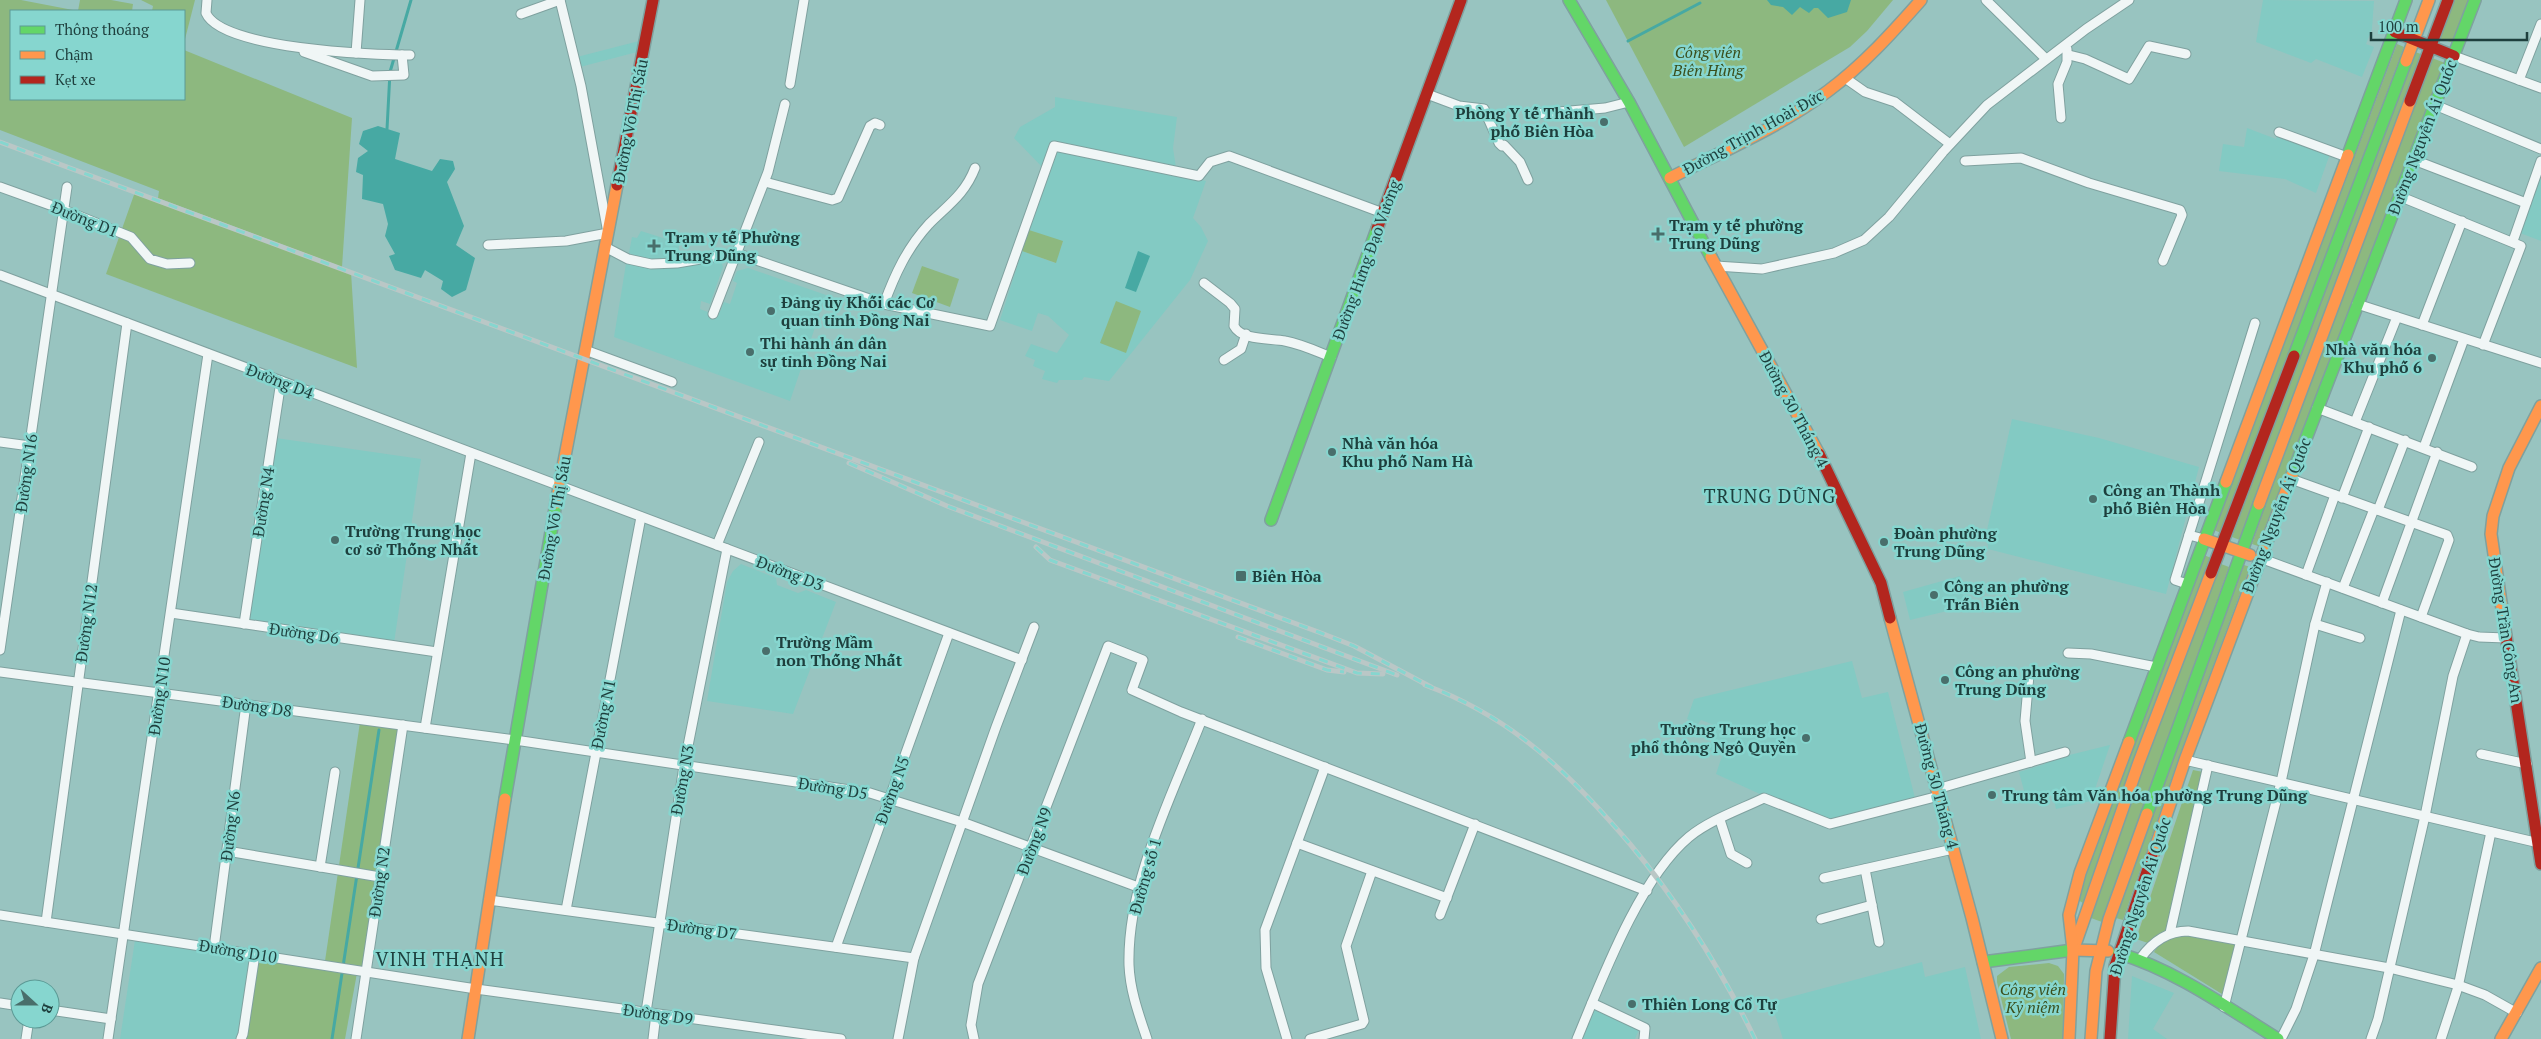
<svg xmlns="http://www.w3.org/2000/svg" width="2541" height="1039" viewBox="0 0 2541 1039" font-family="'PT Serif',serif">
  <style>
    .built { fill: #83cac3 }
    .green { fill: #8db87f }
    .water { fill: #47a9a3 }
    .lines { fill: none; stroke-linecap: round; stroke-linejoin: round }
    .stream { stroke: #47a9a3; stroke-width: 3 }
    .street-casing { stroke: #7fa19f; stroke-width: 11 }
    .fast-casing { stroke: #7fa19f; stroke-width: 14 }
    .slow-casing { stroke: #7fa19f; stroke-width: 14 }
    .jam-casing { stroke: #7fa19f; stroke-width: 14 }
    .street { stroke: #f0f6f6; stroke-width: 9 }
    .fast { stroke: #63d668; stroke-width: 11 }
    .slow { stroke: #ff974d; stroke-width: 11 }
    .jam { stroke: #b3261e; stroke-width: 11 }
    .rail-casing { stroke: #bac7c6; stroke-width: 5 }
    .rail { stroke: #86d6cf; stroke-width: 3; stroke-dasharray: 9; stroke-linecap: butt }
    .poi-dot { fill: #496e6b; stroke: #86d6cf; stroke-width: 2 }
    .labels { text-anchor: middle; stroke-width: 5; stroke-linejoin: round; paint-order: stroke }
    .park-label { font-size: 16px; font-style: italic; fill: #3a4f1c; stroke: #86d6cf }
    .poi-label { font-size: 16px; font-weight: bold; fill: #1e3f3d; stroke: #86d6cf; text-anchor: start }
    .street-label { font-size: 16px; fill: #1e3f3d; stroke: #86d6cf }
    .quarter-label { font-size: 19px; letter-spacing: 1px; fill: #1e3f3d; stroke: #86d6cf }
  </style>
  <rect width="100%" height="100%" fill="#98c4c0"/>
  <g class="built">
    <path d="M2263,0L2374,1L2372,29L2366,44L2374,47L2362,77L2316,59L2311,63L2256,42Z"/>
    <path d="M639,41L637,52L580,67L577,57Z"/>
    <path d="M1055,97L1177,117L1173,148L1176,168L1055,143L1044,169L1014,138L1020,127L1055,107Z"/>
    <path d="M2247,128L2276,139L2279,130L2331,151L2316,193L2285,179L2219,171L2223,144L2244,147Z"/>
    <path d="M1056,148L1206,181L1193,218L1201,227L1208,241L1190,280L1109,381L1084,377L1082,380H1059L1057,383L1042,379L1045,371L1033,366L1035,360L1025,356L1031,344L1057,353L1069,335L1048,316L1038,313L1032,331L1000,320L1022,251L1055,263L1063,242L1029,230Z"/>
    <path d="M2541,172V241L2520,233Z"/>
    <path d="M641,231L679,243V258L666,261L638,257L629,253L632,237L637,238Z"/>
    <path d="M720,258L723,267L710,304L701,301L700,309L718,316L724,302L730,304L737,283L733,281L737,271L748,268L826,295L790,401L614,337L626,264L652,267Z"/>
    <path d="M2012,419L2099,438L2199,467L2166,594L1988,549L1987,530Z"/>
    <path d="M276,438L421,459L394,643L248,620Z"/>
    <path d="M741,564L776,578L777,585L798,593L806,590L836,602L793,714L707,701L727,582L733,571Z"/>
    <path d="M1960,576L1964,599L1962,602L1950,605L1951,610L1910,620L1903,592Z"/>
    <path d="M1852,661L1862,698L1888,692L1915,798L1829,820L1769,795H1762L1716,774L1722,756L1708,749L1717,726L1701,720L1698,724L1687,719L1694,699Z"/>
    <path d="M2110,745L2091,801L2056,809L2052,792L2026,798L2019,772L2045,764V761Z"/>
    <path d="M135,940L251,956L240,1033L236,1039H120Z"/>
    <path d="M1922,962L1925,977L1965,967L1981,1039H1783L1771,1002Z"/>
    <path d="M2132,976L2174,993L2153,1029L2167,1039H2128Z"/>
    <path d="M1594,1008L1639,1030L1635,1039H1582Z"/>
  </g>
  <g class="green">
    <path d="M0,0H21L78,11L80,0H111L133,4L132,11H11V99H184V50L352,118L342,267L158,198L159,191L0,130Z"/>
    <path d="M141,0H195L184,43V11H152L153,6Z"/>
    <path d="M1606,0H1893L1867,31L1850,47L1684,147Z"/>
    <path d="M2454,0H2469L2453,43L2439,38Z"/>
    <path d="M2397,44L2404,47L2221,533L2214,530Z"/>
    <path d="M2415,52L2421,54L2240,540L2232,537Z"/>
    <path d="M2432,58L2445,63L2258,546L2252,544L2299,408Z"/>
    <path d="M135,192L351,272L357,368L106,274Z"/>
    <path d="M1029,230L1063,241L1056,263L1022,251Z"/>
    <path d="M922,266L959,279L950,307L912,293Z"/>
    <path d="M1116,301L1141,311L1126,353L1100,343Z"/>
    <path d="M2204,555L2211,558L2083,903L2078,900L2086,874Z"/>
    <path d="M2221,564L2229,567L2102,922L2091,918L2145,762Z"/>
    <path d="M2244,565L2250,567L2177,763L2123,920L2116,918Z"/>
    <path d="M360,722L399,727L368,967L325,961Z"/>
    <path d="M2193,770L2203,772L2166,931L2148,943L2136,939Z"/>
    <path d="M2179,934L2236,944L2222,994L2154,952L2161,942Z"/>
    <path d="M258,958L357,973L345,1039H245Z"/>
    <path d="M2049,963L2058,966L2064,974L2063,1039H2011L1997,982V976L2009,967Z"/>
  </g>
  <g class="water">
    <path d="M1767,0H1851L1847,12L1828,18L1818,8H1814L1809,13L1800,7L1792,15L1783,7L1771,5Z"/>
    <path d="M378,126L400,133L395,159L432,171L440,159L453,161L455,169L447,182L464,226L456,245L475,258L466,290L452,297L441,289L443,281L425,270L421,278L395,270L389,256L395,254L385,236L388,224L383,204L362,199L363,175L356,172L358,158L368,151L359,144L363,131Z"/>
    <path d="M1138,251L1150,256L1136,292L1125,288Z"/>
  </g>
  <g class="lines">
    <g class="stream">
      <path d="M1628,41L1700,3"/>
      <path d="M387,129L390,72L411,0"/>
      <path d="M332,1039L379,730"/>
    </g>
    <g class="street-casing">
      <g id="street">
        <path d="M207,0L206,13C221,49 373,55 410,55"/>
        <path d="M1986,0L2046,59"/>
        <path d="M521,14L560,0"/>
        <path d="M304,52L372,76L404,75L402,55"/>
        <path d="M356,53L360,0"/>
        <path d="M2069,55L2085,59L2129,79L2149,46L2186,54"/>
        <path d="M2454,56L2541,88"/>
        <path d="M1845,78L1865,92L1895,102L1950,144"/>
        <path d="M2519,80L2541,24"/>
        <path d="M790,84L804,0"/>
        <path d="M1427,94L1459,106L1484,109L1499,143L1502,146L1504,145L1520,162L1528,180"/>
        <path d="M2435,105L2541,149"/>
        <path d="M1535,114L1605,108L1629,102"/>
        <path d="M2061,118L2058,84L2067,62V49"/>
        <path d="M2279,132L2347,157"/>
        <path d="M2414,160L2526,203"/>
        <path d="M1965,161L2021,158L2089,183L2180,210L2182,215L2163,261"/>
        <path d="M765,182L832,200L838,198L870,126L875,123L880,125"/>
        <path d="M0,187L64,210L131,237L150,259L167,264L190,263"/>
        <path d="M2399,196L2521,246L2483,345"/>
        <path d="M2513,241L2541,161"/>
        <path d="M488,245L566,241L608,233L581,86L560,0"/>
        <path d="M605,247L628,259L651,264L677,263L736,253L884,304L990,326L1054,146L1199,176L1210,162L1229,156L1383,213"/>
        <path d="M1716,266L1762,269L1834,253L1864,240L1889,217L1943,152L1987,105L2086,29L2129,0"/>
        <path d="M0,275L1022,660"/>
        <path d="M1204,283L1230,303L1235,309L1234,326C1242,341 1271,338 1285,341C1301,344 1316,351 1331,357"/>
        <path d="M884,304C895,274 907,248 929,224C948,205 965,194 975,168"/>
        <path d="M2357,304L2541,363"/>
        <path d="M713,314L768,172L785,104"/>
        <path d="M2422,325L2462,221"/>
        <path d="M585,350L672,382"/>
        <path d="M1224,360L1241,349L1246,334"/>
        <path d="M2317,408L2472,467"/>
        <path d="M2355,422L2397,317"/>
        <path d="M0,442L30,446"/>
        <path d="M2424,447L2464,339"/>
        <path d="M2291,479L2447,535L2449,540L2421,617"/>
        <path d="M2342,498L2369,427"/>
        <path d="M2378,510L2405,440"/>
        <path d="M2204,539L2189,535L2255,323"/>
        <path d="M717,545L759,442"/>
        <path d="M2260,558L2467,634L2479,637L2506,638"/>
        <path d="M2306,575L2335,495"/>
        <path d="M2187,584L2175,580L2189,535"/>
        <path d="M2343,588L2374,509"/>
        <path d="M2382,603L2437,452"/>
        <path d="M171,613L437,652"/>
        <path d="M244,624L281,381"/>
        <path d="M2315,624L2360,638"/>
        <path d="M0,650L67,187"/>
        <path d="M2068,653L2091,654L2156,667"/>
        <path d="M0,672L515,740L870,793L962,822L1138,887"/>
        <path d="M2029,675L2025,721L2031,762"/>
        <path d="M425,728L471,453"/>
        <path d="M2481,754L2527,764"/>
        <path d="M2185,760L2539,843"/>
        <path d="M1937,789L2065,752"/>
        <path d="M1720,820L1731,854L1747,863"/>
        <path d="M1297,843L1447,898"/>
        <path d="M227,851L380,877"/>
        <path d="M320,867L335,772"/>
        <path d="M1865,869L1879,942"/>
        <path d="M1824,878L1953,849"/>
        <path d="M489,900L914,958"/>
        <path d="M566,910L641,517"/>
        <path d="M0,915L476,989L841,1039"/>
        <path d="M1440,915L1475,824"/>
        <path d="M1821,919L1872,905"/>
        <path d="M46,922L127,323"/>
        <path d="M2170,933L2208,765"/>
        <path d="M836,947L949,633"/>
        <path d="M214,948L246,704"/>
        <path d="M2140,959C2152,942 2167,931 2188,931L2389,968L2458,985L2485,995L2517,1013"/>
        <path d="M0,1003L20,1006"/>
        <path d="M1592,1003L1645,1028L1644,1039"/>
        <path d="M2224,1007L2281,782L2315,624L2327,582"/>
        <path d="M50,1010L111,1019"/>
        <path d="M646,1012L684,766L727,549"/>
        <path d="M26,1039L29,1019"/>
        <path d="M108,1039L208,354"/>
        <path d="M241,1039L243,1034L255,954"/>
        <path d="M356,1039L403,725"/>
        <path d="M653,1039L656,1014"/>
        <path d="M898,1039L914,958L996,727L1034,627"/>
        <path d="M974,1039L971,1025L978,984L1108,646L1143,660L1132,690L1181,712L1647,891"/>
        <path d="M1147,1039C1139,1015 1130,991 1129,965C1127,882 1172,796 1202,719"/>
        <path d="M1287,1039L1266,968L1265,930L1325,767"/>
        <path d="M1310,1039L1362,1024L1364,1021L1346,946L1372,871"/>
        <path d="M1577,1039C1602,979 1639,879 1689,837C1710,820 1739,810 1764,798L1830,824L1939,796"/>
        <path d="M2281,1039L2296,1009L2314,955L2401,610"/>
        <path d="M2371,1039L2378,1019L2425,816L2453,676L2467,634"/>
        <path d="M2441,1039L2458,987L2491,832"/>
      </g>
    </g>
    <g class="fast-casing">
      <g id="fast">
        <path d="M1569,0L1629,102L1711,257"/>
        <path d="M2348,155L2406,0"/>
        <path d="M2294,356L2406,61"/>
        <path d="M2292,475L2475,0"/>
        <path d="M1271,520L1377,229"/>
        <path d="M2129,742L2226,482"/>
        <path d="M505,799L556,503"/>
        <path d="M2147,814L2259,504"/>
        <path d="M2118,953C2177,971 2226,1007 2278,1039"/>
        <path d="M1983,962L2073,950"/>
      </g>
    </g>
    <g class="slow-casing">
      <g id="slow">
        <path d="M2406,61L2429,0"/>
        <path d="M1670,178C1723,151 1780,127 1828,91C1863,65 1892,33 1921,0"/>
        <path d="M1711,257L1819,454"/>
        <path d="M2226,482L2348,155"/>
        <path d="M556,503L617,185"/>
        <path d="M2259,504L2410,101"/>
        <path d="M2204,539L2250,555"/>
        <path d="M1890,618L1972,918L2002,1039"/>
        <path d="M2506,636L2491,534L2493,516L2509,468L2541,406"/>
        <path d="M2152,857L2185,760L2292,475"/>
        <path d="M2075,945L2139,762L2211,573"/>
        <path d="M2073,950L2108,951"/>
        <path d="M468,1039L505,799"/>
        <path d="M2069,1039L2073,950L2069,915L2080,873L2129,742"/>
        <path d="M2091,1039L2096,971L2109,919L2147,814"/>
        <path d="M2501,1039L2541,968"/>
      </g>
    </g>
    <g class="jam-casing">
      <g id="jam">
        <path d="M2395,32L2454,56"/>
        <path d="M2410,101L2448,0"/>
        <path d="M617,185L653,0"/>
        <path d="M1377,229L1461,0"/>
        <path d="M1819,454L1881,583L1890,618"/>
        <path d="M2211,573L2294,356"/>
        <path d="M2506,636L2541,864"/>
        <path d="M2110,1039L2115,966L2152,857"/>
      </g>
    </g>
    <use href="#street" class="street"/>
    <use href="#fast" class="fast"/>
    <use href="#slow" class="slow"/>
    <use href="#jam" class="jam"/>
    <g class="rail-casing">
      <g id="rail">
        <path d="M0,142L1321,633L1354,646L1431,687"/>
        <path d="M849,463L947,506L1397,675"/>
        <path d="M1036,547L1050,560L1357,673L1383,674"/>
        <path d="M1238,637L1327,670L1344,672"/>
        <path d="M1425,685C1514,718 1570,774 1630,844C1680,904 1721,969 1755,1039"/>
      </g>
    </g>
    <use href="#rail" class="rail"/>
  </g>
  <g class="poi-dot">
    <circle cx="1604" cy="122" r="5"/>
    <path d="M1655.5 226.5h5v5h5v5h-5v5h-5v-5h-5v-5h5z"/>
    <path d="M651.5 238.5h5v5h5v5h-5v5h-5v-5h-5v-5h5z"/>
    <circle cx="771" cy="311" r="5"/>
    <circle cx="750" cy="352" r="5"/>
    <circle cx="2432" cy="358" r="5"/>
    <circle cx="1332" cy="452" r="5"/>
    <circle cx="2093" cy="499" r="5"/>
    <circle cx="335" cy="540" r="5"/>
    <circle cx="1884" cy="542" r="5"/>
    <rect x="1235" y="570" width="12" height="12" rx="2.5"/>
    <circle cx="1934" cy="595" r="5"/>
    <circle cx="766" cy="651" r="5"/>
    <circle cx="1945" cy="680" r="5"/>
    <circle cx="1806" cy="738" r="5"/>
    <circle cx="1992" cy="795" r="5"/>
    <circle cx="1632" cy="1004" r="5"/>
  </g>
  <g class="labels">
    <g class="park-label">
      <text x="1708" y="58">Công viên<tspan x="1708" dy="18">Biên Hùng</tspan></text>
      <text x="2033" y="995">Công viên<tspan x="2033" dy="18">Kỷ niệm</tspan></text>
    </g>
    <g class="poi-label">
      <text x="1594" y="119" text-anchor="end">Phòng Y tế Thành<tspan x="1594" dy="18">phố Biên Hòa</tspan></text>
      <text x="1669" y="231">Trạm y tế phường<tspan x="1669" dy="18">Trung Dũng</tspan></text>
      <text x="665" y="243">Trạm y tế Phường<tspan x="665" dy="18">Trung Dũng</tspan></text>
      <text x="781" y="308">Đảng ủy Khối các Cơ<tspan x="781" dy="18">quan tỉnh Đồng Nai</tspan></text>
      <text x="760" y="349">Thi hành án dân<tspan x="760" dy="18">sự tỉnh Đồng Nai</tspan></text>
      <text x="2422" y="355" text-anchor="end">Nhà văn hóa<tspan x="2422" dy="18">Khu phố 6</tspan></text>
      <text x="1342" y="449">Nhà văn hóa<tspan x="1342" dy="18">Khu phố Nam Hà</tspan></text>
      <text x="2103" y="496">Công an Thành<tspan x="2103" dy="18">phố Biên Hòa</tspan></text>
      <text x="345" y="537">Trường Trung học<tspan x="345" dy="18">cơ sở Thống Nhất</tspan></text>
      <text x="1894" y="539">Đoàn phường<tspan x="1894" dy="18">Trung Dũng</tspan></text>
      <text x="1252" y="582">Biên Hòa</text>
      <text x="1944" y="592">Công an phường<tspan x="1944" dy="18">Trấn Biên</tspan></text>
      <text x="776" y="648">Trường Mầm<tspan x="776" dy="18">non Thống Nhất</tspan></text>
      <text x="1955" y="677">Công an phường<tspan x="1955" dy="18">Trung Dũng</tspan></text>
      <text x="1796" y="735" text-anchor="end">Trường Trung học<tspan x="1796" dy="18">phổ thông Ngô Quyền</tspan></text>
      <text x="2002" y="801">Trung tâm Văn hóa phường Trung Dũng</text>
      <text x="1642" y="1010">Thiên Long Cổ Tự</text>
    </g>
    <g class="street-label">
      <text transform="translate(630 121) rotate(-79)" y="6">Đường Võ Thị Sáu</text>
      <text transform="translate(1753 132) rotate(-29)" y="6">Đường Trịnh Hoài Đức</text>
      <text transform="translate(2422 137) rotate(-69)" y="6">Đường Nguyễn Ái Quốc</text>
      <text transform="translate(85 219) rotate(22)" y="6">Đường D1</text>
      <text transform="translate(1366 260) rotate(-70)" y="6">Đường Hưng Đạo Vương</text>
      <text transform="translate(280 381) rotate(21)" y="6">Đường D4</text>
      <text transform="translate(1794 409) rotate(62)" y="6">Đường 30 Tháng 4</text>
      <text transform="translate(26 473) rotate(-82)" y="6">Đường N16</text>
      <text transform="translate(263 502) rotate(-81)" y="6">Đường N4</text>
      <text transform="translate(2276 515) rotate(-69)" y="6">Đường Nguyễn Ái Quốc</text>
      <text transform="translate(554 518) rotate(-80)" y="6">Đường Võ Thị Sáu</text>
      <text transform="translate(790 573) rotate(21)" y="6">Đường D3</text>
      <text transform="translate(86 623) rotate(-82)" y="6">Đường N12</text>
      <text transform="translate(2506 630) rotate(81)" y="6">Đường Trần Công An</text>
      <text transform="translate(304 633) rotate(8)" y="6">Đường D6</text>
      <text transform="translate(159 696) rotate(-82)" y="6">Đường N10</text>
      <text transform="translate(257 706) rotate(8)" y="6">Đường D8</text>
      <text transform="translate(603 714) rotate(-79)" y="6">Đường N1</text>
      <text transform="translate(682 780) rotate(-80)" y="6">Đường N3</text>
      <text transform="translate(1937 786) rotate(75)" y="6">Đường 30 Tháng 4</text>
      <text transform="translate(833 788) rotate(9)" y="6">Đường D5</text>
      <text transform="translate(892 790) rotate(-70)" y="6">Đường N5</text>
      <text transform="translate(230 826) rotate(-83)" y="6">Đường N6</text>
      <text transform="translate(1034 841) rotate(-69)" y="6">Đường N9</text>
      <text transform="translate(1145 876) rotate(-74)" y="6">Đường số 1</text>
      <text transform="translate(379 882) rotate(-82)" y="6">Đường N2</text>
      <text transform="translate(2140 896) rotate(-72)" y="6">Đường Nguyễn Ái Quốc</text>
      <text transform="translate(702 929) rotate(8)" y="6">Đường D7</text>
      <text transform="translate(238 951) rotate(9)" y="6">Đường D10</text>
      <text transform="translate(658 1014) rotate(8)" y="6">Đường D9</text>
    </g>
    <g class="quarter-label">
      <text x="1770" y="503">TRUNG DŨNG</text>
      <text x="440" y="966">VINH THẠNH</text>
    </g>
  </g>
  <rect x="10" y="10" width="175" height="90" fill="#86d6cf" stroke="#5c9a95"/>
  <rect x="20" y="26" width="25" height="8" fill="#63d668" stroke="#5c9a95"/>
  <text x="55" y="35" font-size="15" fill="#1e3f3d">Thông thoáng</text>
  <rect x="20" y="51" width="25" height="8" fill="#ff974d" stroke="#5c9a95"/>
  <text x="55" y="60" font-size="15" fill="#1e3f3d">Chậm</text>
  <rect x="20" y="76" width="25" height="8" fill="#b3261e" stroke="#5c9a95"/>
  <text x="55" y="85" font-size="15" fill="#1e3f3d">Kẹt xe</text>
  <g transform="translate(35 1004) rotate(111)"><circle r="24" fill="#86d6cf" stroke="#5c9a95"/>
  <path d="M0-4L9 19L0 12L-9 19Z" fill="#496e6b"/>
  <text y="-8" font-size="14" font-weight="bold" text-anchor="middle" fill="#1e3f3d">B</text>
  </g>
  <path d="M2371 32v8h156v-8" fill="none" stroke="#1e3f3d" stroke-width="2.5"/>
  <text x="2378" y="32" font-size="15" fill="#1e3f3d" stroke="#86d6cf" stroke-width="4" paint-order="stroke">100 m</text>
</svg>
